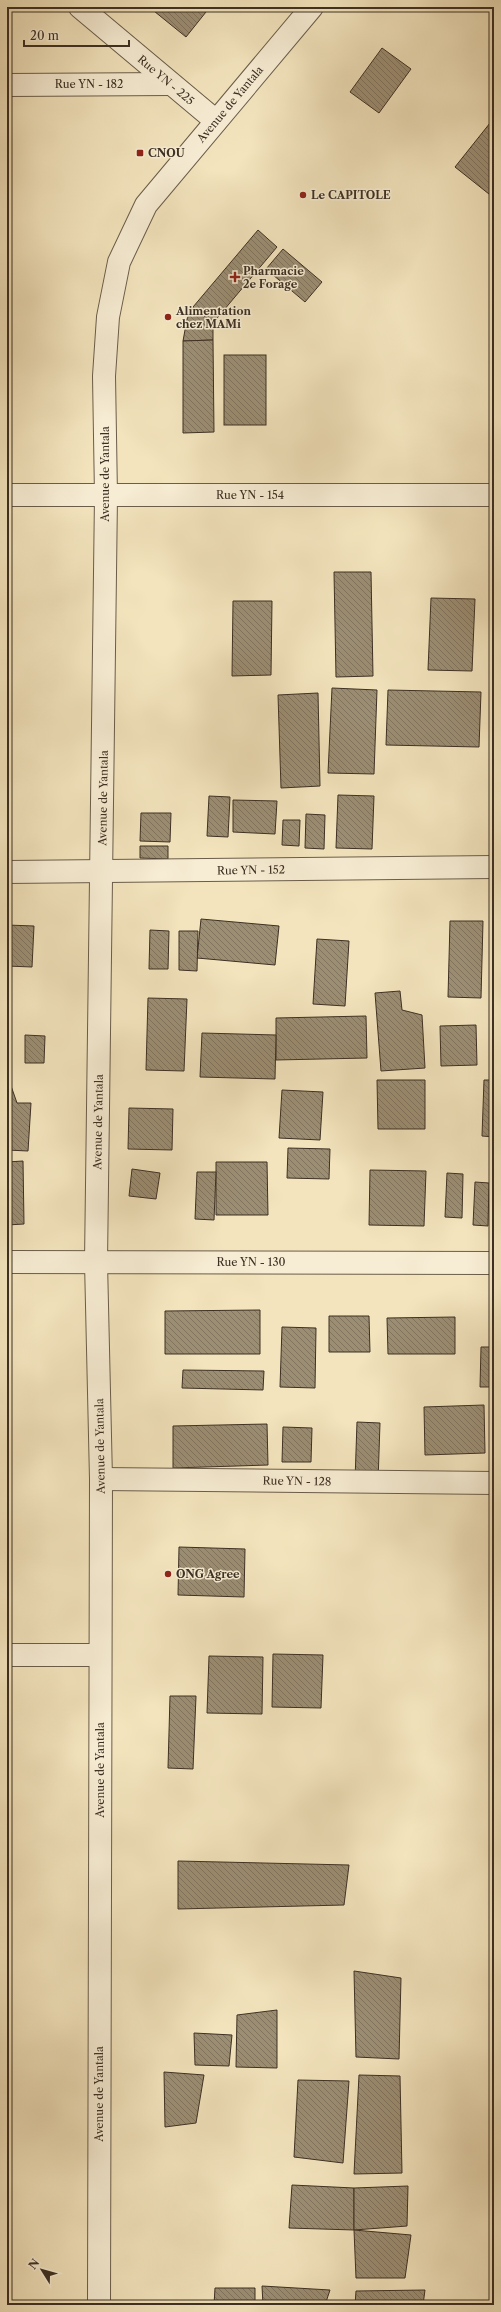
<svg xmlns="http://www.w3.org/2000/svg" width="501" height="2312" viewBox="0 0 501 2312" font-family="'Libre Caslon Text',serif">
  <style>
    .building { fill: url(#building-back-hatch); stroke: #3d3023 }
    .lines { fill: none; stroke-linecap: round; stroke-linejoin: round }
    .minor-casing { stroke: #6a5d4a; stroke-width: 24 }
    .minor { stroke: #f7edd4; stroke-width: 22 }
    .poi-dot { fill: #8f2418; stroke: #f7edd4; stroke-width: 1.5 }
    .labels { text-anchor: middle; stroke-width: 3; stroke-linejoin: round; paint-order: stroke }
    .street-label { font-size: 11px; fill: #3d3023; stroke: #f7edd4 }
    .poi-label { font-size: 11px; font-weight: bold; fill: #3d3023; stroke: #f7edd4; text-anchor: start }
  </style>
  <defs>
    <pattern id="building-back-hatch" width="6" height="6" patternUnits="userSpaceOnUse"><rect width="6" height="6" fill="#9c8e73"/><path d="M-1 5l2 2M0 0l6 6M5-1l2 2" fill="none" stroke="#80745e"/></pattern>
  </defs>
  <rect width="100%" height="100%" fill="#f3e4bd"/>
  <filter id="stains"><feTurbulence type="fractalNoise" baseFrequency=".005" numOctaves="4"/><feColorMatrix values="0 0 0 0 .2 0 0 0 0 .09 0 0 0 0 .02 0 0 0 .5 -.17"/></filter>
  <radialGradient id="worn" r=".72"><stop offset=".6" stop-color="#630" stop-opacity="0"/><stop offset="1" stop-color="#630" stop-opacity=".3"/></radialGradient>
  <g class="building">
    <path d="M149,7H210L186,37Z"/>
    <path d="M382,48L411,69L379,113L350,92Z"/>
    <path d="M494,118V198L455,167Z"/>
    <path d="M258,230L277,247L213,323L193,307Z"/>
    <path d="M283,249L322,282L305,302L266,269Z"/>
    <path d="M193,307L213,323V340L183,341L187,319Z"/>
    <path d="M213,340L214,432L183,433V341Z"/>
    <rect x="224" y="355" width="42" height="70"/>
    <path d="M334,572H371L373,676L336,677Z"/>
    <path d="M431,598L475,599L472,671L428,670Z"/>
    <path d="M233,601H272L271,675L232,676Z"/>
    <path d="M332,688L377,690L374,774L328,773Z"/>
    <path d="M388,690L481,692L479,747L386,745Z"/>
    <path d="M318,693L320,786L281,788L278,695Z"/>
    <path d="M338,795L374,796L372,849L336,848Z"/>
    <path d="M209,796L230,797L228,837L207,836Z"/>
    <path d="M233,800L277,801L275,834L233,832Z"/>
    <path d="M141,813H171L170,842L140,841Z"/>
    <path d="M306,814L325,815L324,849L305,848Z"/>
    <path d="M283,820H300L299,846L282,845Z"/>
    <path d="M140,846H168V859L140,858Z"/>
    <path d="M201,919L279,926L275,965L197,958Z"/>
    <path d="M450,921H483L481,998L448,997Z"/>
    <path d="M7,925L34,926L32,967L7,966Z"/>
    <path d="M150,930L169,931L168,969H149Z"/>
    <path d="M179,931H198L197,971L179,970Z"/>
    <path d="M317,939L349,941L345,1006L313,1004Z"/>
    <path d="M400,991L402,1010L422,1015L425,1068L381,1071L375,993Z"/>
    <path d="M148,998L187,999L184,1071L146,1070Z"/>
    <path d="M366,1016L367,1058L276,1060V1018Z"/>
    <path d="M476,1025L477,1065L441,1066L440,1026Z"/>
    <path d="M202,1033L276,1035L275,1079L200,1077Z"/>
    <path d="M25,1035L45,1036L44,1063H25Z"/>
    <path d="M377,1080H425V1129H378Z"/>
    <path d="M484,1080H494V1137L482,1136Z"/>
    <path d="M7,1082L10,1083L17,1103H31L28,1151L7,1150Z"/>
    <path d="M282,1090L323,1092L320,1140L279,1138Z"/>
    <path d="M129,1108L173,1109L172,1150L128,1149Z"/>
    <path d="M288,1148L330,1149L329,1179L287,1178Z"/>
    <path d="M23,1161L24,1224L7,1225V1162Z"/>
    <path d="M216,1162H267L268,1215H216Z"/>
    <path d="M132,1169L160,1173L156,1199L129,1196Z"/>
    <path d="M370,1170L426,1171L424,1226L369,1225Z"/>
    <path d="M197,1172H216L214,1220L195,1219Z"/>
    <path d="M447,1173L463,1174L462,1218L445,1217Z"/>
    <path d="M475,1182L489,1183L488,1226L473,1225Z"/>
    <path d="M260,1310V1354H165V1311Z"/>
    <path d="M329,1316H369L370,1352H329Z"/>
    <path d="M455,1317V1354H388L387,1318Z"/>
    <path d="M282,1327L316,1328L315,1388L280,1387Z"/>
    <path d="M481,1347H494V1387H480Z"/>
    <path d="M183,1370L264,1371L263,1390L182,1388Z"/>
    <path d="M484,1405L485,1453L425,1455L424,1407Z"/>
    <path d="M357,1422L380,1423L378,1482L355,1481Z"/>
    <path d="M267,1424L268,1465L173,1468V1426Z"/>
    <path d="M283,1427L312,1428L311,1462H282Z"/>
    <path d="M179,1547L245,1549L244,1597L178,1595Z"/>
    <path d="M273,1654L323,1655L321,1708L272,1707Z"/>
    <path d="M209,1656L263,1657L262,1714L207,1713Z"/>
    <path d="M170,1696H196L193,1769L168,1768Z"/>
    <path d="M178,1861L349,1865L344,1905L178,1909Z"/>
    <path d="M354,1971L401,1978L399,2059L356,2057Z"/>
    <path d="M277,2010V2068L236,2067L237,2015Z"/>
    <path d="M194,2033L232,2035L229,2066L195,2065Z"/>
    <path d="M164,2072L204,2075L196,2123L165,2127Z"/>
    <path d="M359,2075L400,2076L402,2173L354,2174Z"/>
    <path d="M298,2080L349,2081L343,2163L294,2157Z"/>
    <path d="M7,2118L9,2305H7Z"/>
    <path d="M292,2185L354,2188V2230L289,2228Z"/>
    <path d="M408,2186L407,2226L354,2230V2188Z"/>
    <path d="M354,2230L411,2235L405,2278H356Z"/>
    <path d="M262,2286L330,2290L325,2305H263Z"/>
    <path d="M215,2288H255V2305H214Z"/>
    <path d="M425,2290L423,2305H355L356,2291Z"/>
  </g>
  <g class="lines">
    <g class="minor-casing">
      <g id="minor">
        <path d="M80,7L216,121"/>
        <path d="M7,85L171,84"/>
        <path d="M7,495H494"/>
        <path d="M7,872L494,867"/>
        <path d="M7,1262L494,1263"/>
        <path d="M101,1479L494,1483"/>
        <path d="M7,1655H100"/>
        <path d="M99,2305L101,1479L96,1262L106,496L104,376L108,317L119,262L146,205L312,7"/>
      </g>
    </g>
    <use href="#minor" class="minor"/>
  </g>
  <g class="poi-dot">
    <rect x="136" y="149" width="8" height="8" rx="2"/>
    <circle cx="303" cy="195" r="4"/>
    <path d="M233 271h4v4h4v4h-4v4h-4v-4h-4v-4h4z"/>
    <circle cx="168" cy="317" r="4"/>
    <circle cx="168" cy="1574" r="4"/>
  </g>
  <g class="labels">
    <g class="street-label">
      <text transform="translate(166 80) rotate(40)" y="4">Rue YN - 225</text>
      <text x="89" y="88">Rue YN - 182</text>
      <text transform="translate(230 104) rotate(-50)" y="4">Avenue de Yantala</text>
      <text transform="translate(105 474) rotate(-90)" y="4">Avenue de Yantala</text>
      <text x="250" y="499">Rue YN - 154</text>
      <text transform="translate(103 798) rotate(-89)" y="4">Avenue de Yantala</text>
      <text transform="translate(251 870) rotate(-1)" y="4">Rue YN - 152</text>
      <text transform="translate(98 1122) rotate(-89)" y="4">Avenue de Yantala</text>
      <text x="251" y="1266">Rue YN - 130</text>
      <text transform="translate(100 1446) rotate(-91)" y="4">Avenue de Yantala</text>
      <text transform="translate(297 1481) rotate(1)" y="4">Rue YN - 128</text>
      <text transform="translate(100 1770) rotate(-90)" y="4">Avenue de Yantala</text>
      <text transform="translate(99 2094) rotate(-90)" y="4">Avenue de Yantala</text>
    </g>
    <g class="poi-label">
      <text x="148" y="157">CNOU</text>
      <text x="311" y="199">Le CAPITOLE</text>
      <text x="243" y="275">Pharmacie<tspan x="243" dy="13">2e Forage</tspan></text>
      <text x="176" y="315">Alimentation<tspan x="176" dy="13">chez MAMi</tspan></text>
      <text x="176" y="1578">ONG Agree</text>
    </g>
  </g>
  <rect width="501" height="2312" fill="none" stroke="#f3e4bd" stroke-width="24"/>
  <rect x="8" y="8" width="485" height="2296" fill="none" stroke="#3d3023" stroke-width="2"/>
  <rect x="12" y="12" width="477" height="2288" fill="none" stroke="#3d3023"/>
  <g transform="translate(42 2270) rotate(307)" stroke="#f7edd4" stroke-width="3" paint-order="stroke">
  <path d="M0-3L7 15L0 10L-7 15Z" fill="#3d3023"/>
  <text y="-6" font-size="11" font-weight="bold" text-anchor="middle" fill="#3d3023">N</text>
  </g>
  <path d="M24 40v6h105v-6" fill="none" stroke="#3d3023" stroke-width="2"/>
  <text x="30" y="40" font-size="12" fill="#3d3023" stroke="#f7edd4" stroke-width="3" paint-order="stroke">20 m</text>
  <rect width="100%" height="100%" filter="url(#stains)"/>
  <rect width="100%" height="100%" fill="url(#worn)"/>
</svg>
